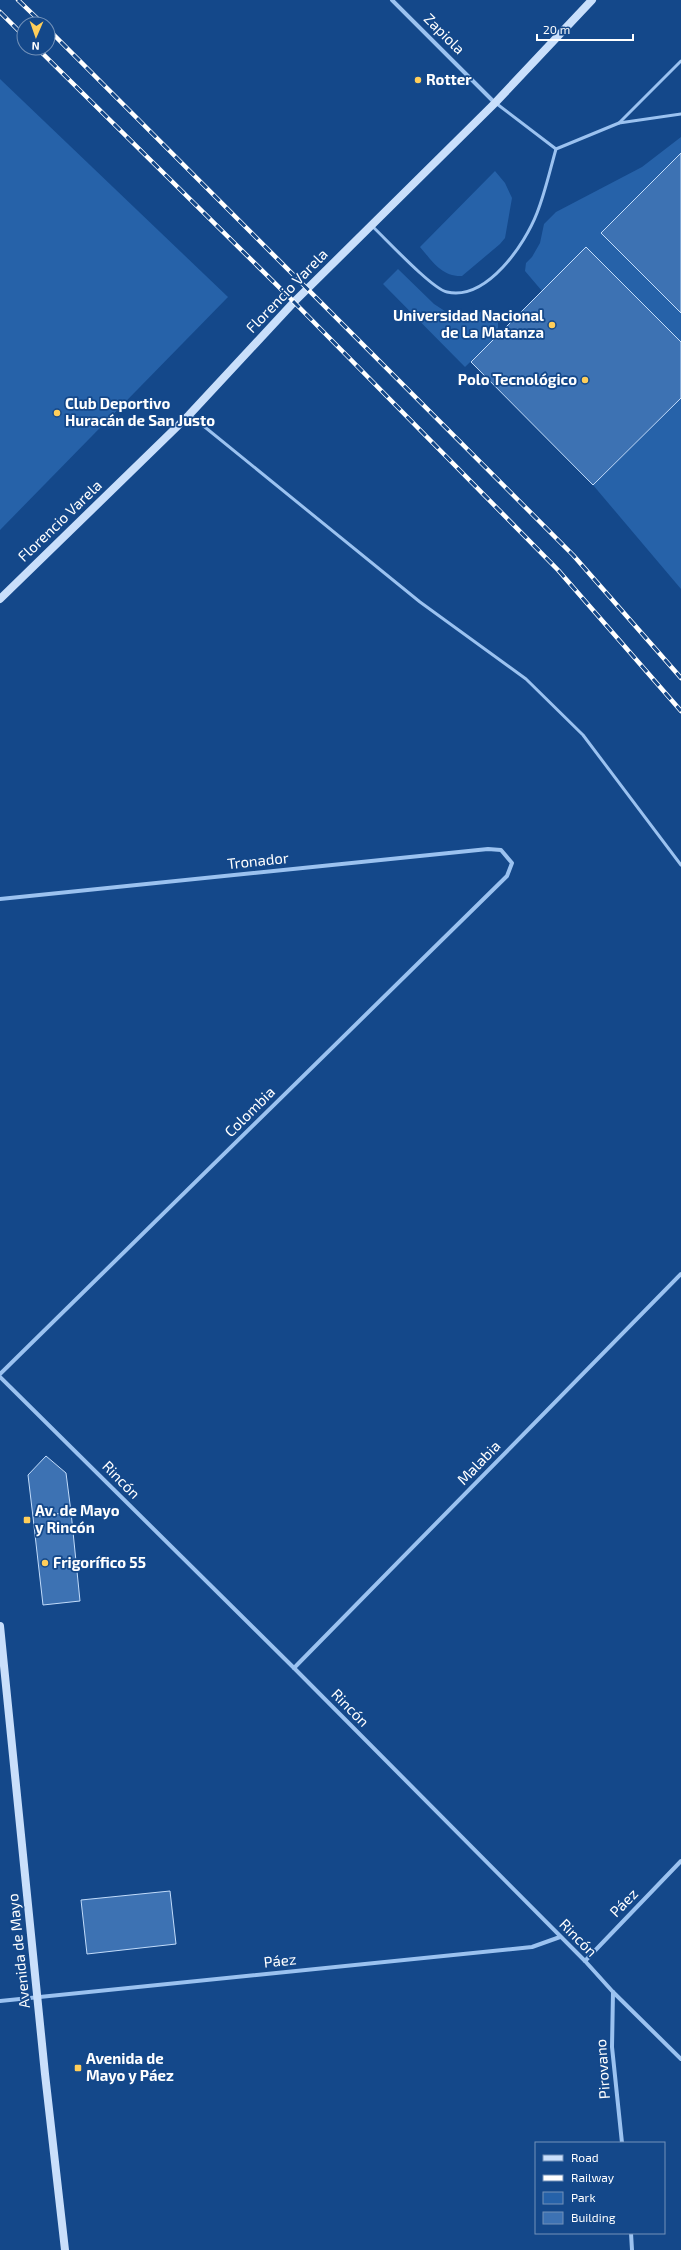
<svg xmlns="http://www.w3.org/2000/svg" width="681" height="2250" viewBox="0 0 681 2250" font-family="'Exo 2',sans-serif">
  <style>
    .green { fill: #2662a9 }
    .building { fill: #3d72b3; stroke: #c2dcfb }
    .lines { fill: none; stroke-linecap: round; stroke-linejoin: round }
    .lane { stroke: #9bc2f0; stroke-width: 3 }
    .street { stroke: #9bc2f0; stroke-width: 4 }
    .secondary { stroke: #c9dffb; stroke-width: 8 }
    .rail-casing { stroke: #fff; stroke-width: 4.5 }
    .rail { stroke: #14488a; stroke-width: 3; stroke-dasharray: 9; stroke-linecap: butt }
    .poi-dot { fill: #ffce5a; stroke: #14488a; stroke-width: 1.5 }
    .labels { text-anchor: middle; stroke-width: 3.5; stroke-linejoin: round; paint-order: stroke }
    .street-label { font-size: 15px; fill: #fff; stroke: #14488a }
    .poi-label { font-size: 15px; font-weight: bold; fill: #fff; stroke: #14488a; text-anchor: start }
  </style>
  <rect width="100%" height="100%" fill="#14488a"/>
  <g class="green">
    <path d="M0,79L228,297L0,530Z"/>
    <path d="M681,137V153L601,233L681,313V342L586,248L542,291L525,271L526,263L532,257L540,243L544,224L556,212L642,167Z"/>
    <path d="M495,171L505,183L512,198L505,238L500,244L462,276C442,277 432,261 420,247Z"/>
    <path d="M398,269L434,304L457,319L473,316L484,310L498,322V335L465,367L383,284Z"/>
    <path d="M681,398V589L593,485Z"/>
  </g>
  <g class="building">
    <path d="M681,153V313L601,233Z"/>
    <path d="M586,247L681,342V398L593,485L471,362Z"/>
    <path d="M46,1456L66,1473L71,1512L33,1517L28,1475Z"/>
    <path d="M71,1512L80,1601L43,1605L33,1517Z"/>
    <path d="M170,1891L176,1944L87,1954L81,1900Z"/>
  </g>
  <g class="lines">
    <g class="lane">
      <path d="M497,104L556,149"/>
      <path d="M619,123L681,61"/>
      <path d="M372,226C386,239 432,289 447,292C487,301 525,244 537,213C545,193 550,170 556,149L619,123L681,114"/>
      <path d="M190,415L420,602L526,679L583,735L681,865"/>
    </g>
    <g class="street">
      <path d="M392,0L495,103"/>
      <path d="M0,899L488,849L501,850L512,863L507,876L0,1374"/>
      <path d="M0,1377L294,1668L585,1961L613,1992L681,2059"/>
      <path d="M294,1668L681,1274"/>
      <path d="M585,1961L681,1861"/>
      <path d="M613,1992L612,2047L622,2143"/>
      <path d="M0,2001L532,1947L560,1937"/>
      <path d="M631,2233L632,2250"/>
    </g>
    <g class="secondary">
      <path d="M0,599L189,415L294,302L495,103L592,0"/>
      <path d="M0,1626L45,2074L65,2250"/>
    </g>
    <g class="rail-casing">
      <g id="rail">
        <path d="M18,0L43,24"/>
        <path d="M0,12L24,36"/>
        <path d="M48,29L573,555L681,678"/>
        <path d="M37,48L294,302L558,570L681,711"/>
      </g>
    </g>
    <use href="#rail" class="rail"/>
  </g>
  <g class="poi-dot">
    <circle cx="418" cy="80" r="4"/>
    <circle cx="552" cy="325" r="4"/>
    <circle cx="585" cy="380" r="4"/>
    <circle cx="57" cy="413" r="4"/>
    <rect x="23" y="1516" width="8" height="8" rx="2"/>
    <circle cx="45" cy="1563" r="4"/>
    <rect x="74" y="2064" width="8" height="8" rx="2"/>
  </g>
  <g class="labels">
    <g class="street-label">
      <text transform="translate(444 34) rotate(45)" y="5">Zapiola</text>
      <text transform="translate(287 291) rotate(-46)" y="5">Florencio Varela</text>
      <text transform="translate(60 521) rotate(-44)" y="5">Florencio Varela</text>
      <text transform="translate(258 861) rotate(-6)" y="5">Tronador</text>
      <text transform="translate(250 1112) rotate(-45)" y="5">Colombia</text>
      <text transform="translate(479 1463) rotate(-46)" y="5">Malabia</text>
      <text transform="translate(121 1480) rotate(45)" y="5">Rincón</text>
      <text transform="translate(350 1708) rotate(45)" y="5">Rincón</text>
      <text transform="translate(624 1903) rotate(-46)" y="5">Páez</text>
      <text transform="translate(578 1938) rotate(45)" y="5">Rincón</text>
      <text transform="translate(19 1951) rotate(-96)" y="5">Avenida de Mayo</text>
      <text transform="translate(280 1961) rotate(-6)" y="5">Páez</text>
      <text transform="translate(603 2069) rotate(-94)" y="5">Pirovano</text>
    </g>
    <g class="poi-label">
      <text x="426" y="85">Rotter</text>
      <text x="544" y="321" text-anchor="end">Universidad Nacional<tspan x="544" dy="17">de La Matanza</tspan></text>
      <text x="577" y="385" text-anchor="end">Polo Tecnológico</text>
      <text x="65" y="409">Club Deportivo<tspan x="65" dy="17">Huracán de San Justo</tspan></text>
      <text x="35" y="1516">Av. de Mayo<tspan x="35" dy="17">y Rincón</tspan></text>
      <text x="53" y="1568">Frigorífico 55</text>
      <text x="86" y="2064">Avenida de<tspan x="86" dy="17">Mayo y Páez</tspan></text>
    </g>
  </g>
  <rect x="535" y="2142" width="130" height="92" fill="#14488a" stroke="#7291b9"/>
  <rect x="543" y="2155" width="20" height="6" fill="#c9dffb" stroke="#7291b9"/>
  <text x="571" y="2162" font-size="12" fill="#ffffff">Road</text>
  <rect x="543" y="2175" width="20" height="6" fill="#ffffff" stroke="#7291b9"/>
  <text x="571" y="2182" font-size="12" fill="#ffffff">Railway</text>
  <rect x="543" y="2192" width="20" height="12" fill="#2662a9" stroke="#7291b9"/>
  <text x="571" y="2202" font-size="12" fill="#ffffff">Park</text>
  <rect x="543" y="2212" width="20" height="12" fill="#3d72b3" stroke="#7291b9"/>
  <text x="571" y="2222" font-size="12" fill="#ffffff">Building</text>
  <g transform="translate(36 36) rotate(182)"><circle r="19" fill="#14488a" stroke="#7291b9"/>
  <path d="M0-3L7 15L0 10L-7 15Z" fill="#ffce5a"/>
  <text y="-6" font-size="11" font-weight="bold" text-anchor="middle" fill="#ffffff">N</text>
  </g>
  <path d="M537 34v6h96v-6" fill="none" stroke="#ffffff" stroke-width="2"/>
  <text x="543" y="34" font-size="12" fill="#ffffff" stroke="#14488a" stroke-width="3" paint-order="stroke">20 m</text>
</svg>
